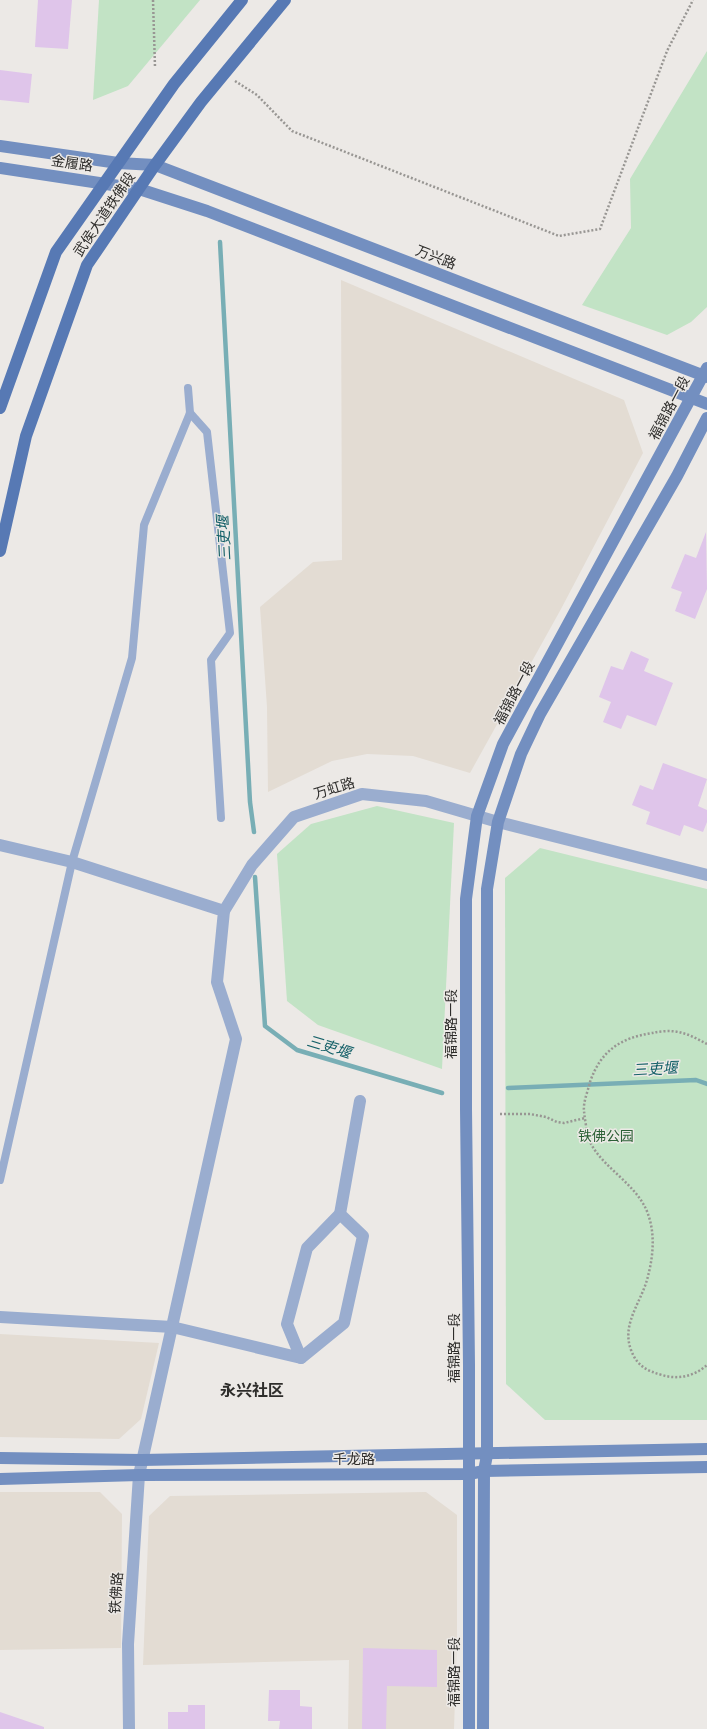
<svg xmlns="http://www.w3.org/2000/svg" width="707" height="1729" viewBox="0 0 707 1729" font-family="Roboto,'Noto Sans SC',sans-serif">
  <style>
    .built { fill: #e3dcd3 }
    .green { fill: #c2e3c5 }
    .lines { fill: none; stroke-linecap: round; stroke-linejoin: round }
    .stream { stroke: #78aeb5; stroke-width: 4.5 }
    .building { fill: #dfc5ea }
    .path { stroke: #989693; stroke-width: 2.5; stroke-dasharray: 2 2; stroke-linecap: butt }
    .lane { stroke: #9aadcf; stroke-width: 8 }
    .street { stroke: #9aadcf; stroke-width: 12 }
    .secondary { stroke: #738fc0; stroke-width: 12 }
    .primary { stroke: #5779b4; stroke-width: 12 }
    .labels { text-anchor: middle; stroke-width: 3; stroke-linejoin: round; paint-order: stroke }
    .street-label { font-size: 14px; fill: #2e2d2b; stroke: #ece9e6 }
    .park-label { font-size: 14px; fill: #2c6036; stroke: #ece9e6 }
    .water-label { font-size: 15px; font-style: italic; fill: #146068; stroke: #ece9e6 }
    .quarter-label { font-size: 16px; font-weight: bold; fill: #2e2d2b; stroke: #ece9e6 }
  </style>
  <rect width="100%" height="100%" fill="#ece9e6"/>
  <g class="built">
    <path d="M341,280L624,400L643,453L561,609L470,773L413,756L367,754L332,761L268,792L267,707L260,607L313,562L342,560Z"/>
    <path d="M0,1334L159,1343L141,1419L119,1439L0,1437Z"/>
    <path d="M0,1492H100L122,1514L121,1648L0,1650Z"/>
    <path d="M426,1492L457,1515V1637L454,1729H348L349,1660L143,1665L149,1516L170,1496Z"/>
  </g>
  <g class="green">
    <path d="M99,0H200L128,86L93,100Z"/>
    <path d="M707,51V307L691,322L667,335L582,305L631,228L630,179Z"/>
    <path d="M377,806L454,823L442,1069L318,1025L287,1001L277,854L311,824Z"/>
    <path d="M540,848L707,889V1420H545L506,1384L505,878Z"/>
  </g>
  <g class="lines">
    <g class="stream">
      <path d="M220,242L250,802L254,832"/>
      <path d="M255,877L265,1026L297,1050L442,1093"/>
      <path d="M508,1088L696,1080L707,1084"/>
    </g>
  </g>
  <g class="building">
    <path d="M38,0H72L68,49L35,47Z"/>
    <path d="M0,70L32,74L29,103L0,100Z"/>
    <path d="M706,532L707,589L695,619L675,611L682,592L671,588L685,554L696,558Z"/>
    <path d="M631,651L649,659L644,671L673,683L656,726L627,715L621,729L603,722L611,702L599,697L611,666L623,670Z"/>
    <path d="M663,763L707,779L698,806L707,810V822L703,832L684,825L680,836L646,824L650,812L632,805L640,785L653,790Z"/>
    <path d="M363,1648L437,1650V1687L387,1686L386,1729H362Z"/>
    <path d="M269,1690H300V1706L312,1707V1729H279L280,1721H268Z"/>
    <path d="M188,1705H205V1729H168V1712H188Z"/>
    <path d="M0,1712L44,1727V1729H0Z"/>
  </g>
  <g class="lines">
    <g class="path">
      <path d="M153,0L155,67"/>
      <path d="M235,81L257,95L292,131L559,236L600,229L667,51L693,0"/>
      <path d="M707,1044C699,1040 691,1035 682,1033C673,1030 661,1031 652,1033C621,1038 601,1050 590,1082C588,1091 583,1102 584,1111C585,1121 587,1134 591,1144C605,1170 640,1186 649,1217C655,1236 653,1257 648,1276C642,1302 621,1323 631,1350C637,1366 647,1371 662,1375C678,1380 695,1376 707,1365"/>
      <path d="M500,1114H530L546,1117L557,1122L564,1123L585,1118"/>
    </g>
    <g class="lane">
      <path d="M190,413L207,432L230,633L211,660L221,818"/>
      <path d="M0,1180L72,862L132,658L144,525L190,413L188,388"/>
    </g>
    <g class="street">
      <path d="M0,845L72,862L224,911L217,982L236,1039L139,1475L128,1644L129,1729"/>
      <path d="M224,911L252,865L294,817L362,794L426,801L498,822L707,875"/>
      <path d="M0,1317L172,1327L301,1358L344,1323L363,1236L340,1214L360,1101"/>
      <path d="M301,1358L287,1324L307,1248L340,1214"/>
    </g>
    <g class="secondary">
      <path d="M0,146L118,163L155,165L707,377"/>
      <path d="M0,168L139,189L207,211L707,404"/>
      <path d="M0,1458L142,1460L707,1449"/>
      <path d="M0,1479L139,1475L469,1474L484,1471L707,1467"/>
      <path d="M469,1729V1365L466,1109V899L477,816L503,744L707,368"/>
      <path d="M483,1729L484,1471L487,1455V889L498,822L521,754L540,714L677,476L707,418"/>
    </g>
    <g class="primary">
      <path d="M0,408L56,252L174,84L242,0"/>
      <path d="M0,551L26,436L87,265L155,165L201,102L285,0"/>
    </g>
  </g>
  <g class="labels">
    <g class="street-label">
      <text transform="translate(72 163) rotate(8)" y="5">金履路</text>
      <text transform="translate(104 214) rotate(-56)" y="5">武侯大道铁佛段</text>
      <text transform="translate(436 257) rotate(21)" y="5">万兴路</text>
      <text transform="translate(669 408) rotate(-62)" y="5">福锦路一段</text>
      <text transform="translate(514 693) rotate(-62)" y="5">福锦路一段</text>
      <text transform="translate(334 788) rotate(-17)" y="5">万虹路</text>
      <text transform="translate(451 1024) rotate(-90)" y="5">福锦路一段</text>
      <text transform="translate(454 1348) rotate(-90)" y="5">福锦路一段</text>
      <text x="354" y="1464">千龙路</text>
      <text transform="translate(116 1593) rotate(-86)" y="5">铁佛路</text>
      <text transform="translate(454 1672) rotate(-90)" y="5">福锦路一段</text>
    </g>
    <g class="park-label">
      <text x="606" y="1141">铁佛公园</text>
    </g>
    <g class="water-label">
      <text transform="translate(224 538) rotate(-93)" y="5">三吏堰</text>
      <text transform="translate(329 1047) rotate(17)" y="5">三吏堰</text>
      <text transform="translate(655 1069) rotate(-3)" y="5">三吏堰</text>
    </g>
    <g class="quarter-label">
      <text x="252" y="1396">永兴社区</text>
    </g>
  </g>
</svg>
